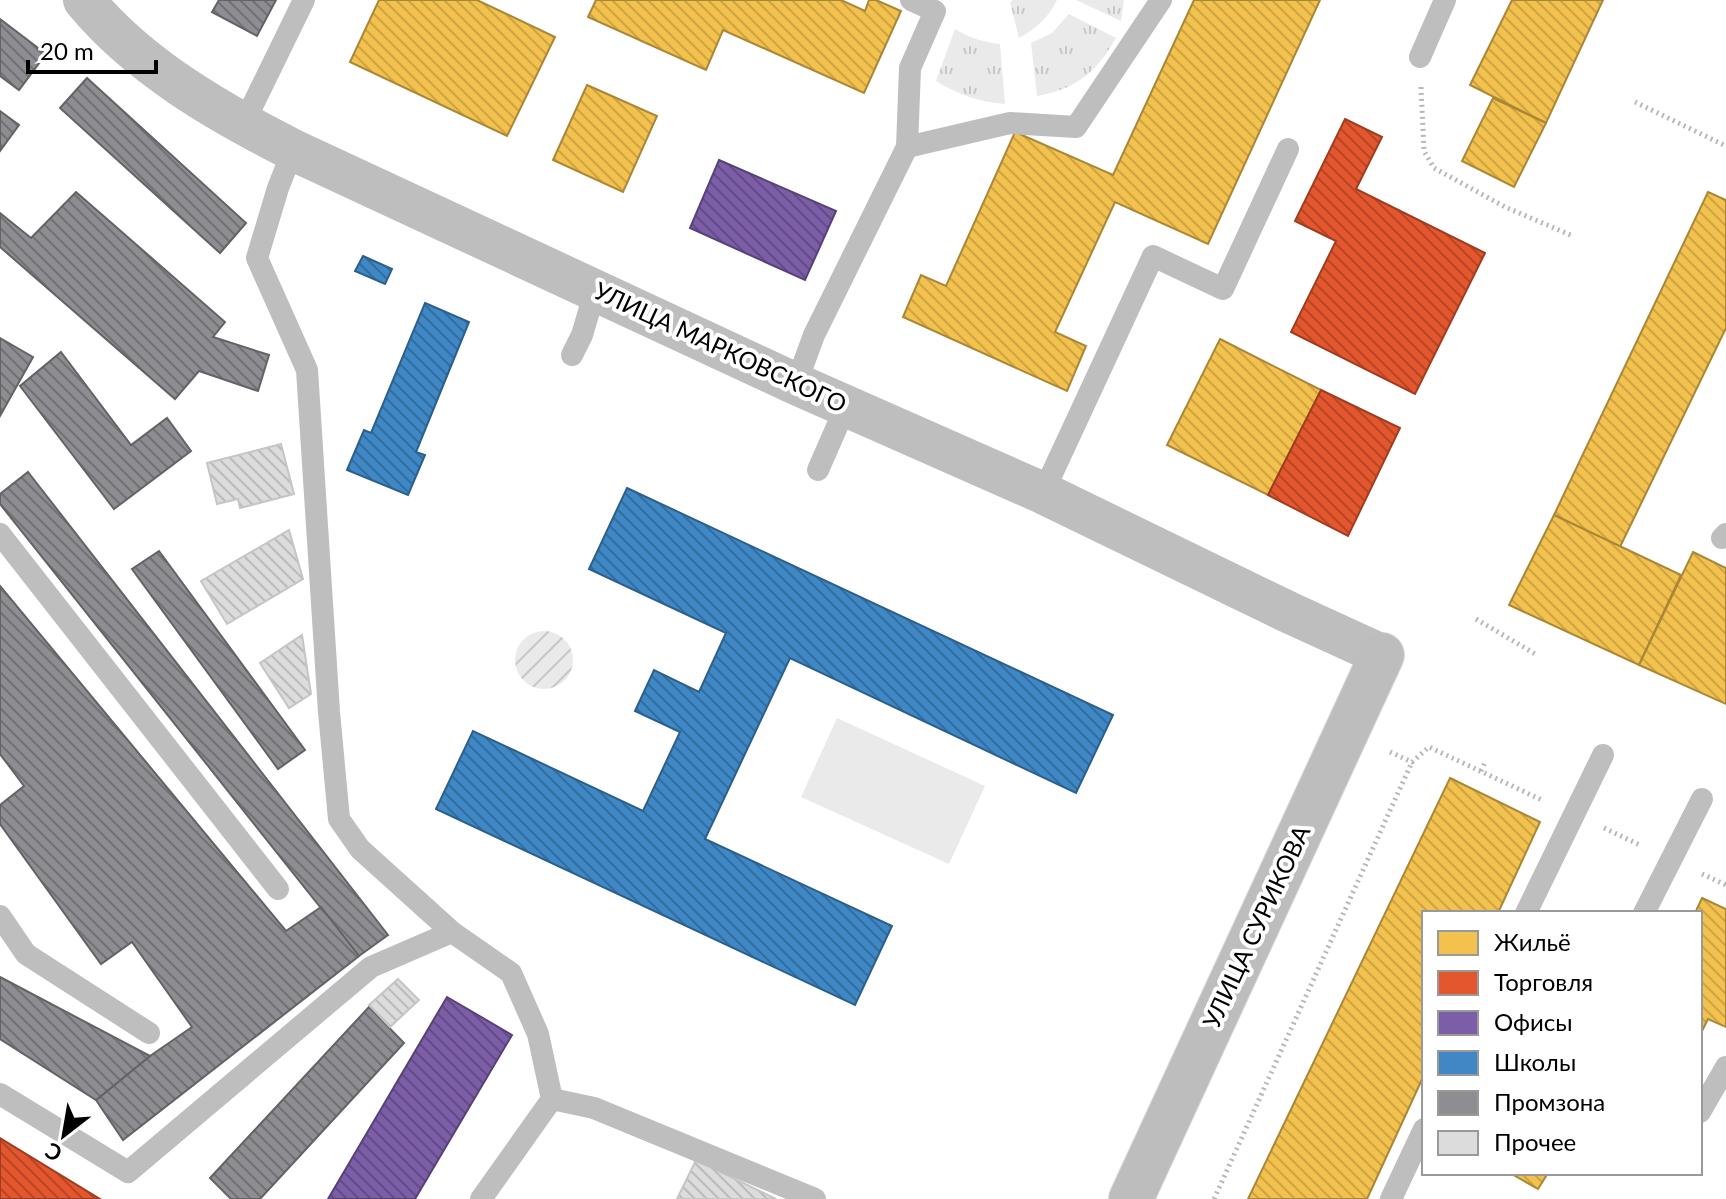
<svg xmlns="http://www.w3.org/2000/svg" width="1726" height="1199" viewBox="0 0 1726 1199" font-family="Lato,sans-serif">
  <style>
    .grass { fill: url(#grass-tufts) }
    .garden { fill: url(#garden-furrows) }
    .pitch { fill: #eaeaea }
    .homes { fill: url(#homes-back-hatch); stroke: #a98737; stroke-width: 2 }
    .shops { fill: url(#shops-back-hatch); stroke: #a03d20; stroke-width: 2 }
    .offices { fill: url(#offices-back-hatch); stroke: #564275; stroke-width: 2 }
    .schools { fill: url(#schools-back-hatch); stroke: #2c5f8a; stroke-width: 2 }
    .industry { fill: url(#industry-back-hatch); stroke: #636366; stroke-width: 2 }
    .building { fill: url(#building-back-hatch); stroke: #c5c5c5; stroke-width: 2 }
    .lines { fill: none; stroke-linecap: round; stroke-linejoin: round }
    .primary-casing { stroke: #dbdbdb; stroke-width: 46 }
    .path { stroke: #b8b8b8; stroke-width: 5; stroke-dasharray: 2 4; stroke-linecap: butt }
    .service { stroke: #bebebe; stroke-width: 22 }
    .minor { stroke: #bebebe; stroke-width: 42 }
    .primary { stroke: #bdbdbd; stroke-width: 44 }
    .labels { text-anchor: middle; stroke-width: 8; stroke-linejoin: round; paint-order: stroke }
    .street-label { font-size: 24px; fill: #000; stroke: #fff }
  </style>
  <defs>
    <pattern id="grass-tufts" width="24" height="20" patternUnits="userSpaceOnUse" patternTransform="scale(2)"><rect width="24" height="20" fill="#eaeaea"/><path d="M3 7l-1-3M5 7V3M7 7l1-3M15 17l-1-3M17 17v-4M19 17l1-3" fill="none" stroke="#c7c7c7"/></pattern>
    <pattern id="garden-furrows" width="10" height="10" patternUnits="userSpaceOnUse" patternTransform="scale(2)"><rect width="10" height="10" fill="#eaeaea"/><path d="M-1 1l2-2M0 10L10 0M9 11l2-2" fill="none" stroke="#c7c7c7"/></pattern>
    <pattern id="homes-back-hatch" width="6" height="6" patternUnits="userSpaceOnUse" patternTransform="scale(2)"><rect width="6" height="6" fill="#f2c14e"/><path d="M-1 5l2 2M0 0l6 6M5-1l2 2" fill="none" stroke="#cea442"/></pattern>
    <pattern id="shops-back-hatch" width="6" height="6" patternUnits="userSpaceOnUse" patternTransform="scale(2)"><rect width="6" height="6" fill="#e4572e"/><path d="M-1 5l2 2M0 0l6 6M5-1l2 2" fill="none" stroke="#b64625"/></pattern>
    <pattern id="offices-back-hatch" width="6" height="6" patternUnits="userSpaceOnUse" patternTransform="scale(2)"><rect width="6" height="6" fill="#7b5ea7"/><path d="M-1 5l2 2M0 0l6 6M5-1l2 2" fill="none" stroke="#624b86"/></pattern>
    <pattern id="schools-back-hatch" width="6" height="6" patternUnits="userSpaceOnUse" patternTransform="scale(2)"><rect width="6" height="6" fill="#3f88c5"/><path d="M-1 5l2 2M0 0l6 6M5-1l2 2" fill="none" stroke="#326d9e"/></pattern>
    <pattern id="industry-back-hatch" width="6" height="6" patternUnits="userSpaceOnUse" patternTransform="scale(2)"><rect width="6" height="6" fill="#8d8d92"/><path d="M-1 5l2 2M0 0l6 6M5-1l2 2" fill="none" stroke="#717175"/></pattern>
    <pattern id="building-back-hatch" width="6" height="6" patternUnits="userSpaceOnUse" patternTransform="scale(2)"><rect width="6" height="6" fill="#dcdcdc"/><path d="M-1 5l2 2M0 0l6 6M5-1l2 2" fill="none" stroke="#bbb"/></pattern>
  </defs>
  <rect width="100%" height="100%" fill="#fff"/>
  <g class="grass">
    <path d="M1013,0H1057C1048,18 1037,28 1019,38L1010,2Z"/>
    <path d="M1076,0H1124L1121,21Z"/>
    <path d="M1069,14L1116,38C1096,73 1076,89 1037,96L1031,43L1052,33Z"/>
    <path d="M955,29C970,38 983,42 1000,44L1005,104C979,102 957,94 936,81Z"/>
  </g>
  <circle class="garden" cx="544" cy="660" r="29"/>
  <path class="pitch" d="M837,718L985,786L949,864L801,797Z"/>
  <g class="homes">
    <path d="M379,0H477L555,37L507,136L350,62Z"/>
    <path d="M596,0H841L865,11L869,0H876L901,11L864,93L723,30L706,70L588,17Z"/>
    <path d="M1194,0H1320L1208,244L1115,202L1055,332L1086,346L1067,391L903,317L921,275L946,286L1015,132L1113,175Z"/>
    <path d="M1512,0H1603L1546,123L1470,85Z"/>
    <path d="M587,85L657,116L623,192L553,160Z"/>
    <path d="M1493,98L1546,123L1514,187L1462,161Z"/>
    <path d="M1708,192L1726,200V328L1620,547L1554,515Z"/>
    <path d="M1220,339L1321,390L1268,495L1167,445Z"/>
    <path d="M1554,515L1681,575L1639,665L1509,605Z"/>
    <path d="M1693,552L1726,568V704L1639,665Z"/>
    <path d="M1450,778L1540,822L1498,913H1424V1075L1367,1199H1248Z"/>
    <path d="M1702,898L1726,909V1027L1708,1019L1700,1035V913H1695Z"/>
    <path d="M1510,1173H1548L1538,1189Z"/>
  </g>
  <g class="shops">
    <path d="M1345,119L1382,137L1356,189L1485,253L1415,394L1291,332L1336,241L1295,221Z"/>
    <path d="M1321,390L1400,428L1348,536L1268,495Z"/>
    <path d="M0,1138L100,1199H0Z"/>
  </g>
  <g class="offices">
    <path d="M719,160L836,211L805,280L690,228Z"/>
    <path d="M447,997L512,1035L415,1199H328Z"/>
  </g>
  <g class="schools">
    <path d="M363,256L392,269L385,284L355,271Z"/>
    <path d="M425,303L469,322L416,452L425,455L408,495L347,470L364,430L371,433Z"/>
    <path d="M627,488L1113,715L1076,793L790,658L705,839L892,926L855,1005L436,809L473,731L643,811L680,732L635,711L654,670L699,692L726,633L589,569Z"/>
  </g>
  <g class="industry">
    <path d="M219,0H276L257,36L212,12Z"/>
    <path d="M0,19L46,54L19,90L0,76Z"/>
    <path d="M87,78L246,223L220,253L60,108Z"/>
    <path d="M0,111L19,125L0,151Z"/>
    <path d="M76,192L225,322L213,337L269,355L258,391L199,371L175,399L0,247V213L31,238Z"/>
    <path d="M0,338L33,357L0,416Z"/>
    <path d="M61,352L131,445L167,418L191,451L114,509L20,386Z"/>
    <path d="M28,472L388,935L359,956L0,504V494Z"/>
    <path d="M159,551L305,750L278,769L132,569Z"/>
    <path d="M0,586L286,931L321,907L359,956L123,1140L96,1100L150,1056L192,1027L132,942L101,964L0,824V805L24,786L0,754Z"/>
    <path d="M0,977L150,1056L96,1100L0,1039Z"/>
    <path d="M369,1007L404,1043L260,1199H231L210,1178Z"/>
  </g>
  <g class="building">
    <path d="M281,444L294,494L240,508L238,499L217,504L207,463Z"/>
    <path d="M289,530L303,579L227,624L201,581Z"/>
    <path d="M302,635L311,694L289,708L260,663Z"/>
    <path d="M398,979L419,1000L390,1027L369,1005Z"/>
    <path d="M696,1160L776,1199H677Z"/>
  </g>
  <g class="lines">
    <g class="primary-casing">
      <path id="primary" d="M1131,1199L1382,655"/>
    </g>
    <g class="path">
      <path d="M1421,87L1424,151L1434,168L1505,207L1573,236"/>
      <path d="M1635,102L1726,146"/>
      <path d="M1476,619L1537,655"/>
      <path d="M1390,752L1412,762L1429,747L1544,801"/>
      <path d="M1481,771L1486,760"/>
      <path d="M1604,828L1642,846"/>
      <path d="M1702,874L1726,885"/>
      <path d="M1214,1199L1412,762"/>
    </g>
    <g class="service">
      <path d="M911,0L935,11L910,68L907,147L1010,123L1076,127L1161,0"/>
      <path d="M1420,57L1445,0"/>
      <path d="M243,125L304,0"/>
      <path d="M293,150L278,188L257,258L307,370L329,712L339,819L360,849L452,932L511,973L538,1034L552,1099"/>
      <path d="M572,355L582,335L595,291"/>
      <path d="M796,384L814,335L907,147"/>
      <path d="M818,470L846,406"/>
      <path d="M1043,493L1153,256L1223,289L1288,149"/>
      <path d="M0,534L278,889"/>
      <path d="M1722,538L1726,534"/>
      <path d="M1526,913L1603,755"/>
      <path d="M1644,913L1702,799"/>
      <path d="M0,916L26,954L149,1033"/>
      <path d="M0,1094L128,1172L371,967L452,932"/>
      <path d="M1700,1112L1726,1067"/>
      <path d="M481,1199L552,1099L594,1108L815,1199"/>
      <path d="M1391,1199L1424,1129"/>
    </g>
    <path class="minor" d="M84,0C138,66 218,112 293,150L796,384L1043,493L1288,612L1382,655"/>
    <use href="#primary" class="primary"/>
  </g>
  <g class="labels">
    <g class="street-label">
      <text transform="translate(720 348) rotate(25)" y="8">УЛИЦА МАРКОВСКОГО</text>
      <text transform="translate(1257 927) rotate(-65)" y="8">УЛИЦА СУРИКОВА</text>
    </g>
  </g>
  <rect x="1422" y="911" width="280" height="264" fill="#ffffff" stroke="#999999" stroke-width="2"/>
  <rect x="1438" y="931" width="40" height="24" fill="#f2c14e" stroke="#999999" stroke-width="2"/>
  <text x="1494" y="951" font-size="24" fill="#000000">Жильё</text>
  <rect x="1438" y="971" width="40" height="24" fill="#e4572e" stroke="#999999" stroke-width="2"/>
  <text x="1494" y="991" font-size="24" fill="#000000">Торговля</text>
  <rect x="1438" y="1011" width="40" height="24" fill="#7b5ea7" stroke="#999999" stroke-width="2"/>
  <text x="1494" y="1031" font-size="24" fill="#000000">Офисы</text>
  <rect x="1438" y="1051" width="40" height="24" fill="#3f88c5" stroke="#999999" stroke-width="2"/>
  <text x="1494" y="1071" font-size="24" fill="#000000">Школы</text>
  <rect x="1438" y="1091" width="40" height="24" fill="#8d8d92" stroke="#999999" stroke-width="2"/>
  <text x="1494" y="1111" font-size="24" fill="#000000">Промзона</text>
  <rect x="1438" y="1131" width="40" height="24" fill="#dcdcdc" stroke="#999999" stroke-width="2"/>
  <text x="1494" y="1151" font-size="24" fill="#000000">Прочее</text>
  <g transform="translate(64 1135) rotate(211)" stroke="#ffffff" stroke-width="6" paint-order="stroke">
  <path d="M0-6L14 30L0 20L-14 30Z" fill="#000000"/>
  <text y="-12" font-size="22" font-weight="bold" text-anchor="middle" fill="#000000">С</text>
  </g>
  <path d="M28 60v12h128v-12" fill="none" stroke="#000000" stroke-width="4"/>
  <text x="40" y="60" font-size="24" fill="#000000" stroke="#ffffff" stroke-width="6" paint-order="stroke">20 m</text>
</svg>
